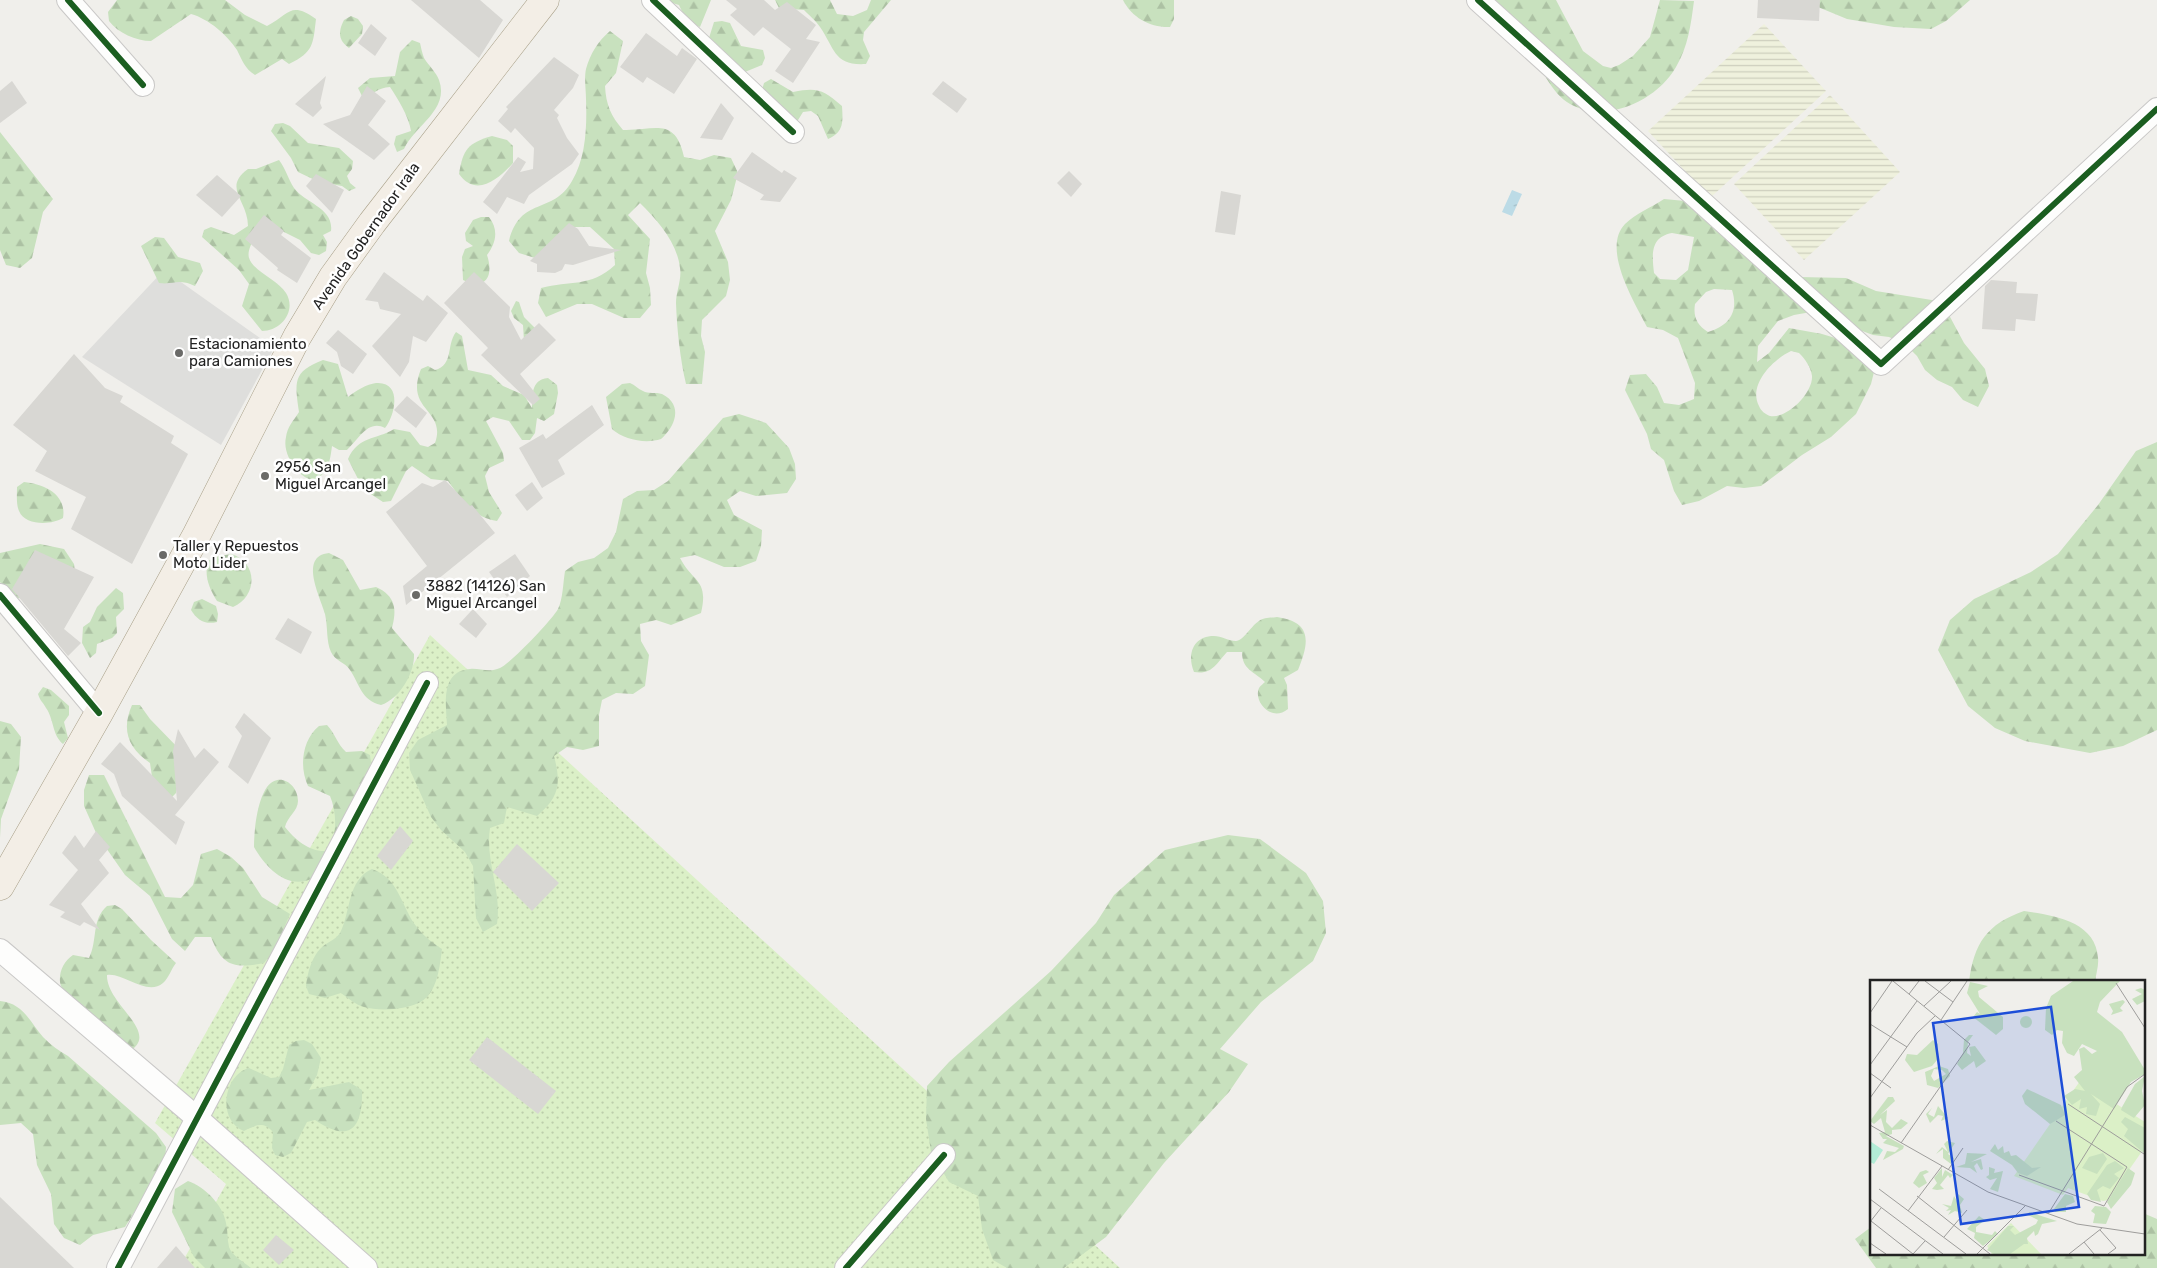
<svg xmlns="http://www.w3.org/2000/svg" width="2157" height="1268" viewBox="0 0 2157 1268" font-family="Rubik,sans-serif">
  <style>
    .religious { fill: #dededc }
    .farmland { fill: url(#farmland-rules) }
    .grass { fill: url(#grass-dots) }
    .forest { fill: url(#forest-firs); fill-rule: evenodd }
    .water { fill: url(#water-ripples) }
    .building { fill: #d8d7d3 }
    .lines { fill: none; stroke-linecap: round; stroke-linejoin: round }
    .minor-casing { stroke: #c9c8c7; stroke-width: 24 }
    .primary-casing { stroke: #a79e86; stroke-width: 29 }
    .minor { stroke: #fdfdfc; stroke-width: 22 }
    .primary { stroke: #f3eee6; stroke-width: 28 }
    .cycleway-casing { stroke: #fff; stroke-width: 9 }
    .cycleway { stroke: #1b5e20; stroke-width: 6 }
    .poi-dot { fill: #6a6a68; stroke: #fff; stroke-width: 2 }
    .labels { text-anchor: middle; stroke-width: 5; stroke-linejoin: round; paint-order: stroke }
    .street-label { font-size: 15px; fill: #222; stroke: #fff }
    .poi-label { font-size: 15px; fill: #222; stroke: #fff; text-anchor: start }
    .inset-road { fill: none; stroke: #9e9d9b; stroke-width: 1 }
    .view { fill: #1d4ed8; fill-opacity: 0.15; stroke: #1d4ed8; stroke-width: 2.5 }
    .inset-edge { fill: none; stroke: #222; stroke-width: 2.5 }
  </style>
  <defs>
    <pattern id="farmland-rules" width="6" height="5" patternUnits="userSpaceOnUse" patternTransform="scale(1.25)"><rect width="6" height="5" fill="#eff1dd"/><path d="M0 2.5h6" fill="none" stroke="#cdcebd"/></pattern>
    <pattern id="grass-dots" width="8" height="8" patternUnits="userSpaceOnUse" patternTransform="scale(1.25)"><rect width="8" height="8" fill="#dbf0c7"/><path d="M2 2h.1M6 6h.1" fill="none" stroke="#bcceab" stroke-width="1.8" stroke-linecap="round"/></pattern>
    <pattern id="forest-firs" width="22" height="20" patternUnits="userSpaceOnUse" patternTransform="scale(1.25)"><rect width="22" height="20" fill="#c8e1be"/><path d="M5 1l3.5 6h-7zM16 11l3.5 6h-7z" fill="#acc1a3"/></pattern>
    <pattern id="water-ripples" width="26" height="14" patternUnits="userSpaceOnUse" patternTransform="scale(1.25)"><rect width="26" height="14" fill="#bcdbe6"/><path d="M2 4q2-2 4 0t4 0M15 11q2-2 4 0t4 0" fill="none" stroke="#a1bcc5"/></pattern>
  </defs>
  <rect width="100%" height="100%" fill="#f0efeb"/>
  <path class="religious" d="M164,270L274,348L221,445L82,357Z"/>
  <g class="farmland">
    <path d="M1764,24L1826,91L1710,198L1648,131Z"/>
    <path d="M1830,95L1900,172L1804,260L1734,184Z"/>
  </g>
  <path class="grass" d="M430,635L1120,1268H179L226,1184L155,1123Z"/>
  <g class="forest">
    <path d="M117,0H225L245,15L267,26C290,14 290,1 316,19C313,44 314,52 289,64L282,59L255,75C245,69 242,60 237,50C227,35 209,19 191,14L151,41C136,41 118,33 109,21L108,12Z"/>
    <path d="M662,0H711L700,27C688,23 684,16 679,5Z"/>
    <path d="M775,0H830L837,14L853,16L867,10L871,0H891L864,32L863,40L870,56L866,64C834,66 835,49 820,27C816,21 809,15 804,10L779,8Z"/>
    <path d="M1123,0H1174V19L1170,27C1151,28 1132,18 1123,0Z"/>
    <path d="M1487,0H1556L1583,51L1603,66L1611,68L1619,65L1633,56L1650,37L1660,0L1694,1C1691,24 1688,47 1676,67C1657,100 1610,122 1574,106C1553,97 1543,70 1531,53C1517,35 1501,18 1487,0Z"/>
    <path d="M1768,0H1970L1946,21L1931,29L1894,27L1847,19L1801,0Z"/>
    <path d="M351,16L358,19L363,26L362,34L349,48C338,40 338,32 344,20Z"/>
    <path d="M722,21L730,23L741,46L763,50L765,58L762,65L740,74L709,38L714,22Z"/>
    <path d="M610,31L623,41L616,73L605,86C606,105 611,116 623,130C654,131 675,116 684,157L700,160L714,155L731,158L738,173L731,200L715,231L728,262L730,280L726,296L702,320L701,336L705,352L702,384H686C680,358 677,330 676,303C676,292 682,279 680,268C677,242 658,221 640,203L628,215L650,239L646,273L650,288L651,305L640,318H624L592,304H577L546,317L538,303L541,288C570,280 590,288 615,265L614,249L590,227H574L535,258L519,253L509,241C520,196 553,215 572,181C586,157 587,127 586,99C586,90 584,78 586,69C590,54 598,41 610,31Z"/>
    <path d="M412,40L420,43C421,47 422,53 424,58C429,66 436,72 439,80C450,110 414,126 404,149L397,152L394,144L396,136L411,131C409,117 398,99 390,87C378,87 373,96 362,96L358,88L370,78L395,76L400,52Z"/>
    <path d="M771,79L793,92C818,87 823,90 842,106C843,122 844,132 828,139L818,116L811,111L803,112L795,125L762,90L764,83Z"/>
    <path d="M283,123L290,126L308,143L339,148L353,161L352,169L347,176L350,183L356,188L349,191L342,186L319,182L298,172L291,158L271,131L275,124Z"/>
    <path d="M0,132L53,199L43,212L32,258L20,268L6,265L0,250Z"/>
    <path d="M492,136L507,140L513,146V163C499,179 476,198 459,174C463,149 468,143 492,136Z"/>
    <path d="M279,160C286,169 288,179 294,188C305,203 334,208 331,231L323,235L327,242L326,251L319,255L311,253L300,240L278,229L255,236C252,243 247,251 249,258C253,271 278,280 286,293C297,311 281,331 262,331L242,306L249,284L239,270L202,237L204,230L211,227L234,235L248,226C248,200 222,188 248,169H256Z"/>
    <path d="M1664,199L1696,202L1799,277L1846,278L1876,291L1938,301L1949,315L1964,343L1985,369L1989,386L1978,407L1963,400L1952,387L1937,380L1925,370L1917,356L1905,344L1889,337L1873,335L1811,312L1794,315L1778,321L1758,346L1757,362L1769,353L1789,328L1822,334L1852,343L1875,368L1871,384L1856,414L1831,437L1802,455L1761,486L1744,488L1727,486L1699,501L1682,505L1674,491L1664,460L1651,449L1647,434L1625,390L1630,375L1646,374L1657,387L1664,403L1679,405L1694,399L1695,383L1678,338L1663,330L1647,327C1635,303 1601,249 1625,224C1635,214 1652,207 1664,199ZM1672,233L1694,237L1688,270L1676,280L1660,279L1654,273C1652,255 1650,237 1672,233ZM1714,289L1732,290C1739,312 1729,326 1708,332C1697,325 1693,317 1695,304L1706,292ZM1791,351L1799,353C1805,359 1811,367 1812,376C1813,393 1787,419 1770,416C1765,414 1761,411 1759,406C1748,385 1772,360 1791,351Z"/>
    <path d="M481,217H489C499,230 496,243 487,255C494,276 486,291 463,280L462,257L465,249L473,246L466,241L465,233L473,220Z"/>
    <path d="M155,237L164,238L178,257L200,263L203,271L195,286C177,278 175,285 159,283L141,246Z"/>
    <path d="M516,301L519,302L524,317L536,329L524,341L523,325L514,318L511,311Z"/>
    <path d="M456,332L462,336L468,370L491,375L503,386L524,395L532,408C533,396 530,380 548,378L557,385L558,393L554,414L544,421L537,418L535,433L530,440H522L509,421L493,417L486,421L503,453L504,461L489,468L485,476L489,492L502,513L497,521C474,518 461,499 448,481L431,479L412,466L406,471L391,501L383,502L363,489L348,459C358,436 376,440 394,429L410,432L420,445L428,447L435,443C447,409 404,411 421,369L428,366L435,370C454,365 446,345 456,332Z"/>
    <path d="M323,360L338,364L348,397C355,391 367,384 376,383C403,381 395,416 385,428C368,419 358,440 347,450H339L332,446C330,462 328,474 313,481C297,476 282,454 286,437C287,427 294,420 299,412C295,382 292,372 323,360Z"/>
    <path d="M630,383C635,385 638,389 643,391C648,394 656,392 662,394C684,405 675,427 661,439C646,444 624,440 612,429L606,397L622,384Z"/>
    <path d="M739,414L766,423L789,448L795,464L796,479L787,493L756,496L740,491L727,500L734,515L762,530L761,546L756,561L740,567H724L695,555L680,558C693,583 709,579 701,613L671,625L656,620L640,624L641,641L649,655L645,686L633,694L616,693L602,700L599,715V746L583,750L567,747L554,756C561,783 560,797 537,816L507,807L504,823L490,828C485,862 502,891 497,924L483,932L476,918L473,866L465,852L441,830L431,817L410,770L409,753L418,740L447,725C446,705 440,671 470,669C480,668 489,673 500,668C510,664 552,620 558,609C563,599 563,583 565,571L578,562L594,558L608,548L616,532L623,499L637,491L654,490L668,481L723,418Z"/>
    <path d="M2157,442V730L2123,746L2090,753L2025,741L1995,728L1968,706L1938,650L1950,620L1974,599L2031,572L2058,554L2098,505L2136,451Z"/>
    <path d="M24,482C45,484 67,495 63,518C52,525 25,526 19,511C16,504 17,494 17,487Z"/>
    <path d="M40,544L64,549L74,564L75,572L26,599L11,597L0,582V553Z"/>
    <path d="M329,553L343,560L360,590L376,587C396,596 397,610 392,628L414,654C415,672 400,699 381,705C361,700 360,685 350,670C345,662 335,661 331,652C326,641 328,627 325,614C321,598 298,556 329,553Z"/>
    <path d="M231,554C258,562 258,596 233,607L217,601C209,588 204,576 208,561L215,557Z"/>
    <path d="M116,588L123,593L124,609L116,617L117,633L112,638L97,644L96,653L90,658L82,643L83,627L90,622L97,607Z"/>
    <path d="M202,599L216,606L218,614L217,622C205,625 197,620 191,610L194,602Z"/>
    <path d="M1277,617C1313,622 1309,643 1298,670L1284,678L1287,685L1288,709C1271,723 1253,701 1259,688C1261,685 1263,684 1265,682C1254,671 1242,670 1242,652H1227C1216,664 1212,675 1194,672C1187,656 1192,636 1214,636C1221,636 1229,641 1236,641C1243,641 1252,625 1259,621C1264,617 1272,618 1277,617Z"/>
    <path d="M43,687L51,690L69,706V715L64,722L68,738L63,744C52,735 54,719 46,708C43,702 40,701 38,694Z"/>
    <path d="M132,705H140L150,719L184,754L176,793L164,805L156,804L150,763C128,748 121,730 132,705Z"/>
    <path d="M0,721L11,724L21,737L19,769L1,819L0,838Z"/>
    <path d="M327,725C335,733 337,744 346,752L362,751L370,755L371,762L369,779L313,878C288,891 266,868 254,847C254,830 257,801 267,787C279,771 298,784 298,801C298,811 287,817 285,827C295,840 310,852 326,851C338,837 337,813 330,796L308,786C299,767 302,740 319,726Z"/>
    <path d="M89,775H104L165,897L181,898L193,885L201,854L217,849L231,857L243,868L262,897L290,914L275,949L264,963C234,969 222,966 211,937H195L185,951L172,939L150,896L125,875L97,835L84,806V790Z"/>
    <path d="M1228,835L1260,839L1306,873L1323,901L1326,933L1313,961L1261,1002L1220,1049L1248,1064L1229,1092L1164,1163L1106,1237L1064,1268H1007L993,1260L982,1229L978,1196L949,1182L931,1152L926,1119L927,1086L949,1062L1051,971L1096,923L1114,895L1165,850Z"/>
    <path d="M372,869C399,878 401,906 416,926C423,936 433,943 442,949C440,965 438,985 427,997C415,1010 380,1012 364,1007C356,1005 348,998 341,993L325,998L309,994L306,986C307,974 312,956 321,948C327,942 334,941 340,933C351,912 347,880 372,869Z"/>
    <path d="M115,905L122,909L151,940L176,963C171,969 169,978 163,983C147,997 123,972 107,975C106,1005 163,1033 128,1052C114,1039 61,997 60,982C59,971 64,961 73,955L89,958C98,940 91,920 107,906Z"/>
    <path d="M2024,911C2053,915 2096,921 2098,958C2099,965 2096,974 2095,982H1969C1974,943 1987,924 2024,911Z"/>
    <path d="M0,1001C23,1003 30,1022 43,1037C51,1045 59,1051 68,1056L156,1133L166,1147L165,1163L125,1227L93,1235L80,1245L64,1238L54,1224L51,1194L37,1165L33,1134L21,1123L0,1125Z"/>
    <path d="M304,1040L312,1044L321,1058L317,1075L309,1090L349,1082L362,1090C363,1128 350,1144 315,1120L307,1122L291,1153L283,1157L275,1155L272,1148L273,1132C263,1121 256,1125 244,1131C217,1121 223,1075 249,1068L271,1078L279,1077L283,1069L289,1045L296,1041Z"/>
    <path d="M188,1181C205,1187 223,1205 226,1223C228,1231 227,1239 229,1247C232,1256 244,1262 251,1268H205L194,1257L172,1212L175,1189Z"/>
    <path d="M2143,1213L2157,1219V1268H1876L1855,1239L1871,1227V1254H2143Z"/>
  </g>
  <path class="water" d="M1512,190L1522,194L1512,216L1502,212Z"/>
  <g class="building">
    <path d="M411,0H480L503,20L479,58Z"/>
    <path d="M726,0H764L775,10L787,2L816,25L806,39L820,42L793,83L775,71L791,49L763,27L754,36L730,15L737,9Z"/>
    <path d="M1758,0H1820L1819,21L1757,18Z"/>
    <path d="M371,24L387,38L375,56L358,43Z"/>
    <path d="M646,33L677,56L682,48L697,59L674,94L647,77L643,83L620,67Z"/>
    <path d="M554,57L579,75L573,88L554,110L559,115L557,118L567,138L579,154L572,164L529,195L524,204L507,197L497,214L483,202L518,157L526,162L520,172L533,169L534,148L515,128L511,133L498,121L508,109L506,107Z"/>
    <path d="M326,76L320,103L322,108L313,117L295,104Z"/>
    <path d="M12,81L27,103L0,123V91Z"/>
    <path d="M943,81L967,99L957,113L932,94Z"/>
    <path d="M367,86L386,101L368,125L390,144L374,160L323,124L350,115Z"/>
    <path d="M721,103L734,118L722,140L700,138Z"/>
    <path d="M752,152L782,173L784,170L797,178L780,202L760,200L764,195L733,178Z"/>
    <path d="M1069,171L1082,184L1071,197L1057,183Z"/>
    <path d="M316,174L344,190L332,213L306,186Z"/>
    <path d="M217,175L241,196L222,217L196,195Z"/>
    <path d="M1221,191L1241,195L1235,235L1215,232Z"/>
    <path d="M264,215L284,231L281,235L311,258L297,283L277,270L278,268L245,239Z"/>
    <path d="M569,223L578,229L589,246L621,250L573,265L565,264L562,270L555,273L537,272V264L530,261Z"/>
    <path d="M384,272L423,301L427,295L448,313L426,342L413,336L409,362L400,377L372,346L401,314L380,309L378,302L365,300Z"/>
    <path d="M474,272L510,307L509,317L521,340L539,323L556,340L520,374L540,399L533,405L481,355L488,348L444,303Z"/>
    <path d="M1991,280L2017,282L2016,293L2038,294L2035,321L2016,319L2015,331L1982,329L1985,286Z"/>
    <path d="M338,330L367,354L353,374L341,366L337,352L326,343Z"/>
    <path d="M74,354L105,388L123,396L120,402L174,436L171,443L188,454L132,564L71,529L86,497L35,471L47,451L13,425Z"/>
    <path d="M407,396L427,413L416,428L394,410Z"/>
    <path d="M592,405L604,425L558,460L565,474L542,488L519,448L543,434L546,439Z"/>
    <path d="M445,480L470,506L472,505L495,533L406,605L403,586L427,566L386,512L422,483L433,487Z"/>
    <path d="M532,482L543,498L527,511L515,495Z"/>
    <path d="M35,550L94,577L64,629L81,643L68,656L12,589Z"/>
    <path d="M515,554L530,576L507,597L489,572Z"/>
    <path d="M473,609L487,624L476,638L459,624Z"/>
    <path d="M288,618L312,632L301,654L275,639Z"/>
    <path d="M244,713L271,738L248,784L228,767L242,736L235,727Z"/>
    <path d="M178,729L195,758L204,748L219,762L175,815L185,822L176,845L122,796L114,774L101,764L120,742L177,801L173,751Z"/>
    <path d="M400,826L413,841L391,870L377,856Z"/>
    <path d="M96,831L110,847L99,860L109,873L81,904L100,930L84,922L80,926L60,917L65,912L49,905L78,870L62,853L75,835L84,848Z"/>
    <path d="M517,844L559,883L532,911L493,872Z"/>
    <path d="M487,1037L556,1091L538,1114L469,1060Z"/>
    <path d="M0,1197L74,1268H0Z"/>
    <path d="M276,1235L294,1250L279,1265L263,1250Z"/>
    <path d="M176,1246L195,1268H157Z"/>
  </g>
  <g class="lines">
    <g class="minor-casing">
      <g id="minor">
        <path d="M68,0L143,85"/>
        <path d="M653,0L793,132"/>
        <path d="M1478,0L1881,364L2157,109"/>
        <path d="M0,595L99,713"/>
        <path d="M0,950L197,1118L366,1268"/>
        <path d="M118,1268L427,683"/>
        <path d="M846,1268L944,1155"/>
      </g>
    </g>
    <g class="primary-casing">
      <path id="primary" d="M0,886L99,713L196,536L297,337L333,277L372,223L545,0"/>
    </g>
    <use href="#minor" class="minor"/>
    <use href="#primary" class="primary"/>
    <g class="cycleway-casing">
      <g id="cycleway">
        <path d="M68,0L143,85"/>
        <path d="M653,0L793,132"/>
        <path d="M1478,0L1881,364L2157,109"/>
        <path d="M0,595L99,713"/>
        <path d="M118,1268L427,683"/>
        <path d="M846,1268L944,1155"/>
      </g>
    </g>
    <use href="#cycleway" class="cycleway"/>
  </g>
  <g class="poi-dot">
    <circle cx="179" cy="353" r="5"/>
    <circle cx="265" cy="476" r="5"/>
    <circle cx="163" cy="555" r="5"/>
    <circle cx="416" cy="595" r="5"/>
  </g>
  <g class="labels">
    <g class="street-label">
      <text transform="translate(366 236) rotate(-55)" y="5">Avenida Gobernador Irala</text>
    </g>
    <g class="poi-label">
      <text x="189" y="349">Estacionamiento<tspan x="189" dy="17">para Camiones</tspan></text>
      <text x="275" y="472">2956 San<tspan x="275" dy="17">Miguel Arcangel</tspan></text>
      <text x="173" y="551">Taller y Repuestos<tspan x="173" dy="17">Moto Lider</tspan></text>
      <text x="426" y="591">3882 (14126) San<tspan x="426" dy="17">Miguel Arcangel</tspan></text>
    </g>
  </g>
  <g transform="translate(1870 980)">
    <rect width="275" height="275" fill="#f0efeb"/>
    <path d="M210,101L275,142V167L238,220L233,221L198,208L193,215L144,196ZM141,243L171,274H122L117,266Z" fill="#dbf0c7"/>
    <path d="M203,1H250L230,22L227,32L252,52L275,90V94L261,102L244,129L221,114L230,124L226,136L216,134L217,127L209,129L211,119L202,125L194,116L205,109L215,111L204,97L212,90L209,69L214,67L222,74L227,71L212,64L204,76L197,73L192,63L193,51L187,50L182,55L175,50L176,28L181,16ZM100,2L118,6L108,11L109,17L133,37V49L126,55L103,37L107,32L110,34L97,13ZM271,8L275,10V21L267,25L262,19L272,14L265,10ZM253,20L255,22L250,28L253,31L241,35L243,31L239,24ZM150 42a6 6 0 1 1 12 0a6 6 0 1 1-12 0ZM99,55H103L98,62L97,73L101,76L99,67L105,66L116,81L106,88L104,81L92,90L87,84L93,73L94,60ZM63,60L68,64V79L62,86L44,92L35,80L37,74L47,75ZM69,86L78,89L80,96L68,108L57,105L55,92ZM64,89L72,90L76,94L64,101L61,96ZM275,96L272,111L275,125L264,138L251,130L252,127L265,104ZM157,109L191,125L195,135L180,144L155,124L152,116ZM18,117H23L25,121L10,135L17,130L16,142L22,148L31,139L38,143L31,149L22,150V154L16,156L34,166L33,169L13,180L17,171L25,172L29,168L13,163L17,159H13L9,153L15,152L11,138L4,144L0,141ZM68,126L78,138L71,141L73,136L68,135L60,143L56,134L62,128L58,134L64,137ZM255,137L275,148V174L254,156L258,149L251,142ZM77,161L85,163L78,174L84,178L81,184L73,178V169L66,174L72,167L78,172L74,164ZM125,164L128,170L133,166L134,173L139,171L141,176L146,175L162,188L171,187L157,196L148,193L142,185L120,171ZM97,173L117,174L101,182L111,179L113,189L111,190L107,183L104,186L107,193L100,188L86,187L95,184ZM233,173L237,179L227,194L212,188L219,177ZM245,181L254,188L244,194L249,198L240,209L233,206L227,210L231,222L221,220L217,214L237,185ZM119,187L125,189L124,193L133,191L128,212L120,209L127,198L120,200L116,197L119,195ZM72,188V197L75,190L83,195L80,198L78,195L70,205L74,209L67,210L62,209L67,203L64,198ZM258,188L265,193L261,205L241,229L237,222ZM56,190L59,192L53,195L57,203L49,208L43,203L50,192ZM88,214L94,219L90,225L92,233L85,231L78,235L81,230L76,231L79,228L72,224L81,226L84,216L88,223ZM195,214L203,216L205,222L196,226V232H185L184,229ZM225,226L236,227L241,232L236,244L223,243L225,234L221,231ZM159,232L187,241L172,244L168,254L165,256L164,251L157,258L158,264H154L140,274H124L117,270L138,246H144L140,250L145,255L166,244L168,240L158,235ZM109,236L115,240L106,247V252L122,255L125,251L128,254L113,266L104,258L105,253L97,249Z" fill="#c8e1be" fill-rule="evenodd"/>
    <path d="M0,161L13,170L4,184L0,182Z" fill="#b2ecd6"/>
    <path class="inset-road" d="M23,1L100,64L31,163M55,1L83,22M246,3L275,48M39,14L49,1M54,26L81,1M0,33L22,1M71,40L97,1M0,44L37,67M0,85L47,21M0,93L21,108M0,118L47,53L65,36M198,124L274,174M0,145L118,212L207,244L275,254M78,190L93,168M149,195L234,226L257,187L186,141M9,209L96,274M47,216L120,274M0,219L73,274M38,231L72,186M178,234L257,107L275,94M1,241L43,274M0,242L11,228M230,250L246,268L238,274M74,257L97,230M214,262L224,274M0,263L16,274M43,274L55,261M107,274L156,225M199,274L232,248"/>
    <path class="view" d="M181,27L209,227L91,244L63,43Z"/>
    <rect width="275" height="275" class="inset-edge"/>
  </g>
</svg>
